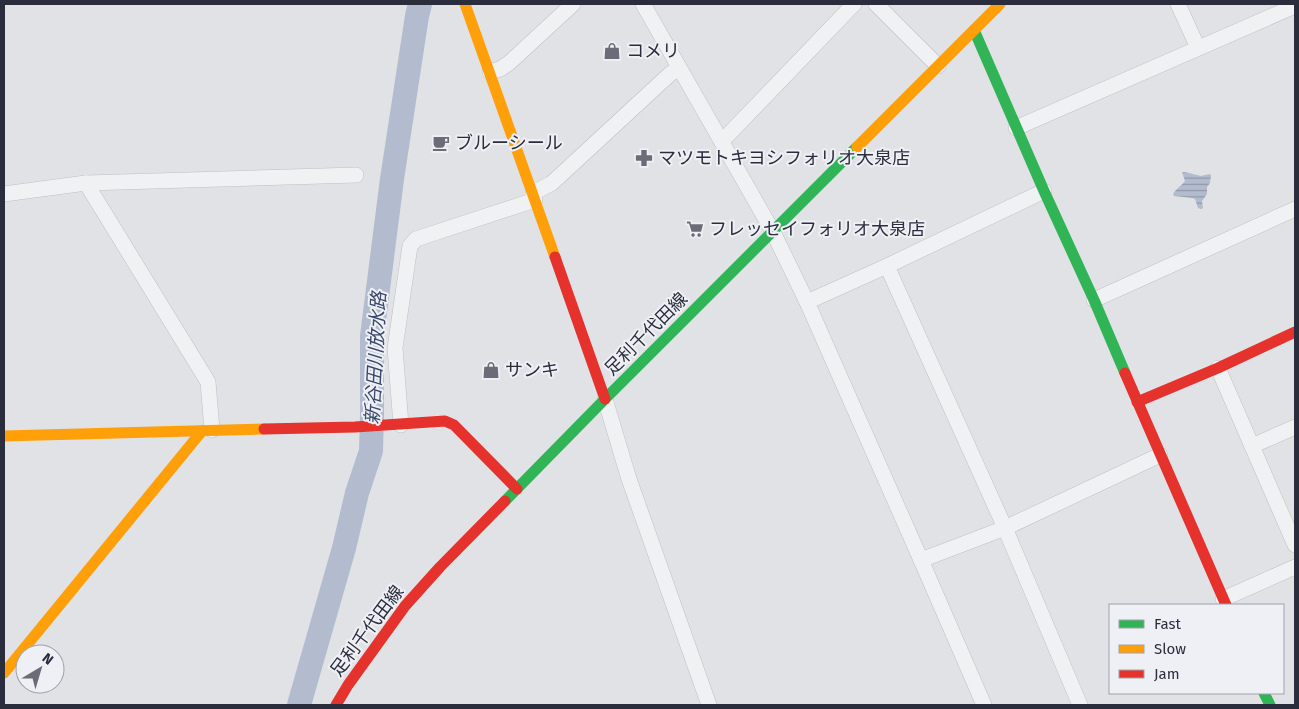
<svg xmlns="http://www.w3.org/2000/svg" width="1299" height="709" viewBox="0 0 1299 709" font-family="'Fira Sans','Noto Sans JP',sans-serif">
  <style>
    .water { fill: url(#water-rules) }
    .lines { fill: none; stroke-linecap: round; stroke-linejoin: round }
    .river { stroke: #b3bcce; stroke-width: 24 }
    .street-casing { stroke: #bfc0c4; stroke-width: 16 }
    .street { stroke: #f0f1f3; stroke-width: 15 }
    .fast { stroke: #30b455; stroke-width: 11 }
    .slow { stroke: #ff9f0a; stroke-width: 11 }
    .jam { stroke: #e5322d; stroke-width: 11 }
    .labels { text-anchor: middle; stroke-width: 4; stroke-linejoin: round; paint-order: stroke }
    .poi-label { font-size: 18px; fill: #2a2e3c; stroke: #eff0f5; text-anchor: start }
    .street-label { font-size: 18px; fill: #2a2e3c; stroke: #eff0f5 }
    .water-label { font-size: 19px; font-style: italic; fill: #39486b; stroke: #eff0f5 }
  </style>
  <defs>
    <pattern id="water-rules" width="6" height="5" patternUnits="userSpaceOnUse" patternTransform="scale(1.25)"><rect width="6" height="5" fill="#b3bcce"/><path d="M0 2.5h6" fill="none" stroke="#9299a8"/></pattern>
  </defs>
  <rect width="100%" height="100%" fill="#e1e2e6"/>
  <path class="water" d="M1182,172H1185L1201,176L1209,174L1211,175L1210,183L1207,187V194L1202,201L1203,208L1201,209L1198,208L1195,199L1192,198L1174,196L1173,194C1176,189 1181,186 1185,181Z"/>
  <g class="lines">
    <path class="river" d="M299,705L344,548L357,493L371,451L372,415V336L392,179L417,16L420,4"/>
    <g class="street-casing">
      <g id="street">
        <path d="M643,4L773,232L807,302L921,560L984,705"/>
        <path d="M876,4L938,66"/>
        <path d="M1178,4L1198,48"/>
        <path d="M490,72L500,69L509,63L573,4"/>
        <path d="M1016,128L1295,6"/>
        <path d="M721,141L727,136L854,4"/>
        <path d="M86,183L208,382L212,430"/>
        <path d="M533,193L552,183L670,74L679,68"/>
        <path d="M4,194L86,183L356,175"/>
        <path d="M887,266L1005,528L1080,705"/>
        <path d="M1094,300L1295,209"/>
        <path d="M807,302L887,266L1044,191"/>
        <path d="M1218,368L1295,545"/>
        <path d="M605,399L629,479L709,705"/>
        <path d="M401,425L395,348L410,246L416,239L535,200"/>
        <path d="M1252,446L1295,427"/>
        <path d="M921,560L1005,528L1160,455"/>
        <path d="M1223,599L1295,567"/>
      </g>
    </g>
    <use href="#street" class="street"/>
    <g class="fast">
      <path d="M974,30L1044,191L1094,300L1125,373"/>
      <path d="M505,501L605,399L857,147"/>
      <path d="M1264,693L1270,705"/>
    </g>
    <g class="slow">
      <path d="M465,4L555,257"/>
      <path d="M857,147L1000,4"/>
      <path d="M4,436L264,429"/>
      <path d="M4,673L202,431"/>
    </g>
    <g class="jam">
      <path d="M555,257L605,399"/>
      <path d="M1125,373L1226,605"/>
      <path d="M1137,402L1218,368L1295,332"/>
      <path d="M264,429L355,427L445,421L454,425L517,489"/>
      <path d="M336,705L348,685L405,606L440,567L505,501"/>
    </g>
  </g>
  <defs>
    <g id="shop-bare" transform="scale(1.35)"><path d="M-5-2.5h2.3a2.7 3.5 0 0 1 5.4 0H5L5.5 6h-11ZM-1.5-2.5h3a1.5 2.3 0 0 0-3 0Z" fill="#6a6d78" stroke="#eff0f5" stroke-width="2.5" paint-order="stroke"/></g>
    <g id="cafe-bare" transform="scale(1.35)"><path d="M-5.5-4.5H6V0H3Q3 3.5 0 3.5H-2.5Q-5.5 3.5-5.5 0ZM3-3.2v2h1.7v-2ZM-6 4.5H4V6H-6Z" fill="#6a6d78" stroke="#eff0f5" stroke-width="2.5" paint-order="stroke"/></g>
    <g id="pharmacy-bare" transform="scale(1.35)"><path d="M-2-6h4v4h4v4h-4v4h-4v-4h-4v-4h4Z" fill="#6a6d78" stroke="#eff0f5" stroke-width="2.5" paint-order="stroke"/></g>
    <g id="supermarket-bare" transform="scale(1.35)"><path d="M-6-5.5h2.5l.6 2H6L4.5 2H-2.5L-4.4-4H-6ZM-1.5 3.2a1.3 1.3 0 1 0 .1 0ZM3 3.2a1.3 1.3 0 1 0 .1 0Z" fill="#6a6d78" stroke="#eff0f5" stroke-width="2.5" paint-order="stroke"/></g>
  </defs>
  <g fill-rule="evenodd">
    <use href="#shop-bare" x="612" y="51"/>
    <use href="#cafe-bare" x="441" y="143"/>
    <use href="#pharmacy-bare" x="644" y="158"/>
    <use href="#supermarket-bare" x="695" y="229"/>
    <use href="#shop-bare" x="491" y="370"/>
  </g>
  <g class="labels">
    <g class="poi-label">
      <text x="626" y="57">コメリ</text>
      <text x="455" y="149">ブルーシール</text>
      <text x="658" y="164">マツモトキヨシフォリオ大泉店</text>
      <text x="709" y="235">フレッセイフォリオ大泉店</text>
      <text x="505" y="376">サンキ</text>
    </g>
    <g class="street-label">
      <text transform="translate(646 334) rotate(-45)" y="6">足利千代田線</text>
      <text transform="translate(367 631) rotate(-53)" y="6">足利千代田線</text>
    </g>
    <g class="water-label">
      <text transform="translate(375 358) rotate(-87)" y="7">新谷田川放水路</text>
    </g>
  </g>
  <rect width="1299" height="709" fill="none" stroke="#2a2e3c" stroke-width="10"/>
  <rect x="1109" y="604" width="175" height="90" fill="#eff0f5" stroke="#a0a2ab"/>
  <rect x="1119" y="620" width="25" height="8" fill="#30b455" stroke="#a0a2ab"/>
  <text x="1154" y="629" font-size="15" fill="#2a2e3c">Fast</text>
  <rect x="1119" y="645" width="25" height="8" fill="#ff9f0a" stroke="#a0a2ab"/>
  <text x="1154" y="654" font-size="15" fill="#2a2e3c">Slow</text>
  <rect x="1119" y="670" width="25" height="8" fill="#e5322d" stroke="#a0a2ab"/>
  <text x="1154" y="679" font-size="15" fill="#2a2e3c">Jam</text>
  <g transform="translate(40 669) rotate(38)"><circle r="24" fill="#eff0f5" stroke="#a0a2ab"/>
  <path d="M0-4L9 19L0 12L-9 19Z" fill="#6a6d78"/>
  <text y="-8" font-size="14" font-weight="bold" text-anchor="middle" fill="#2a2e3c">N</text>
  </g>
</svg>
